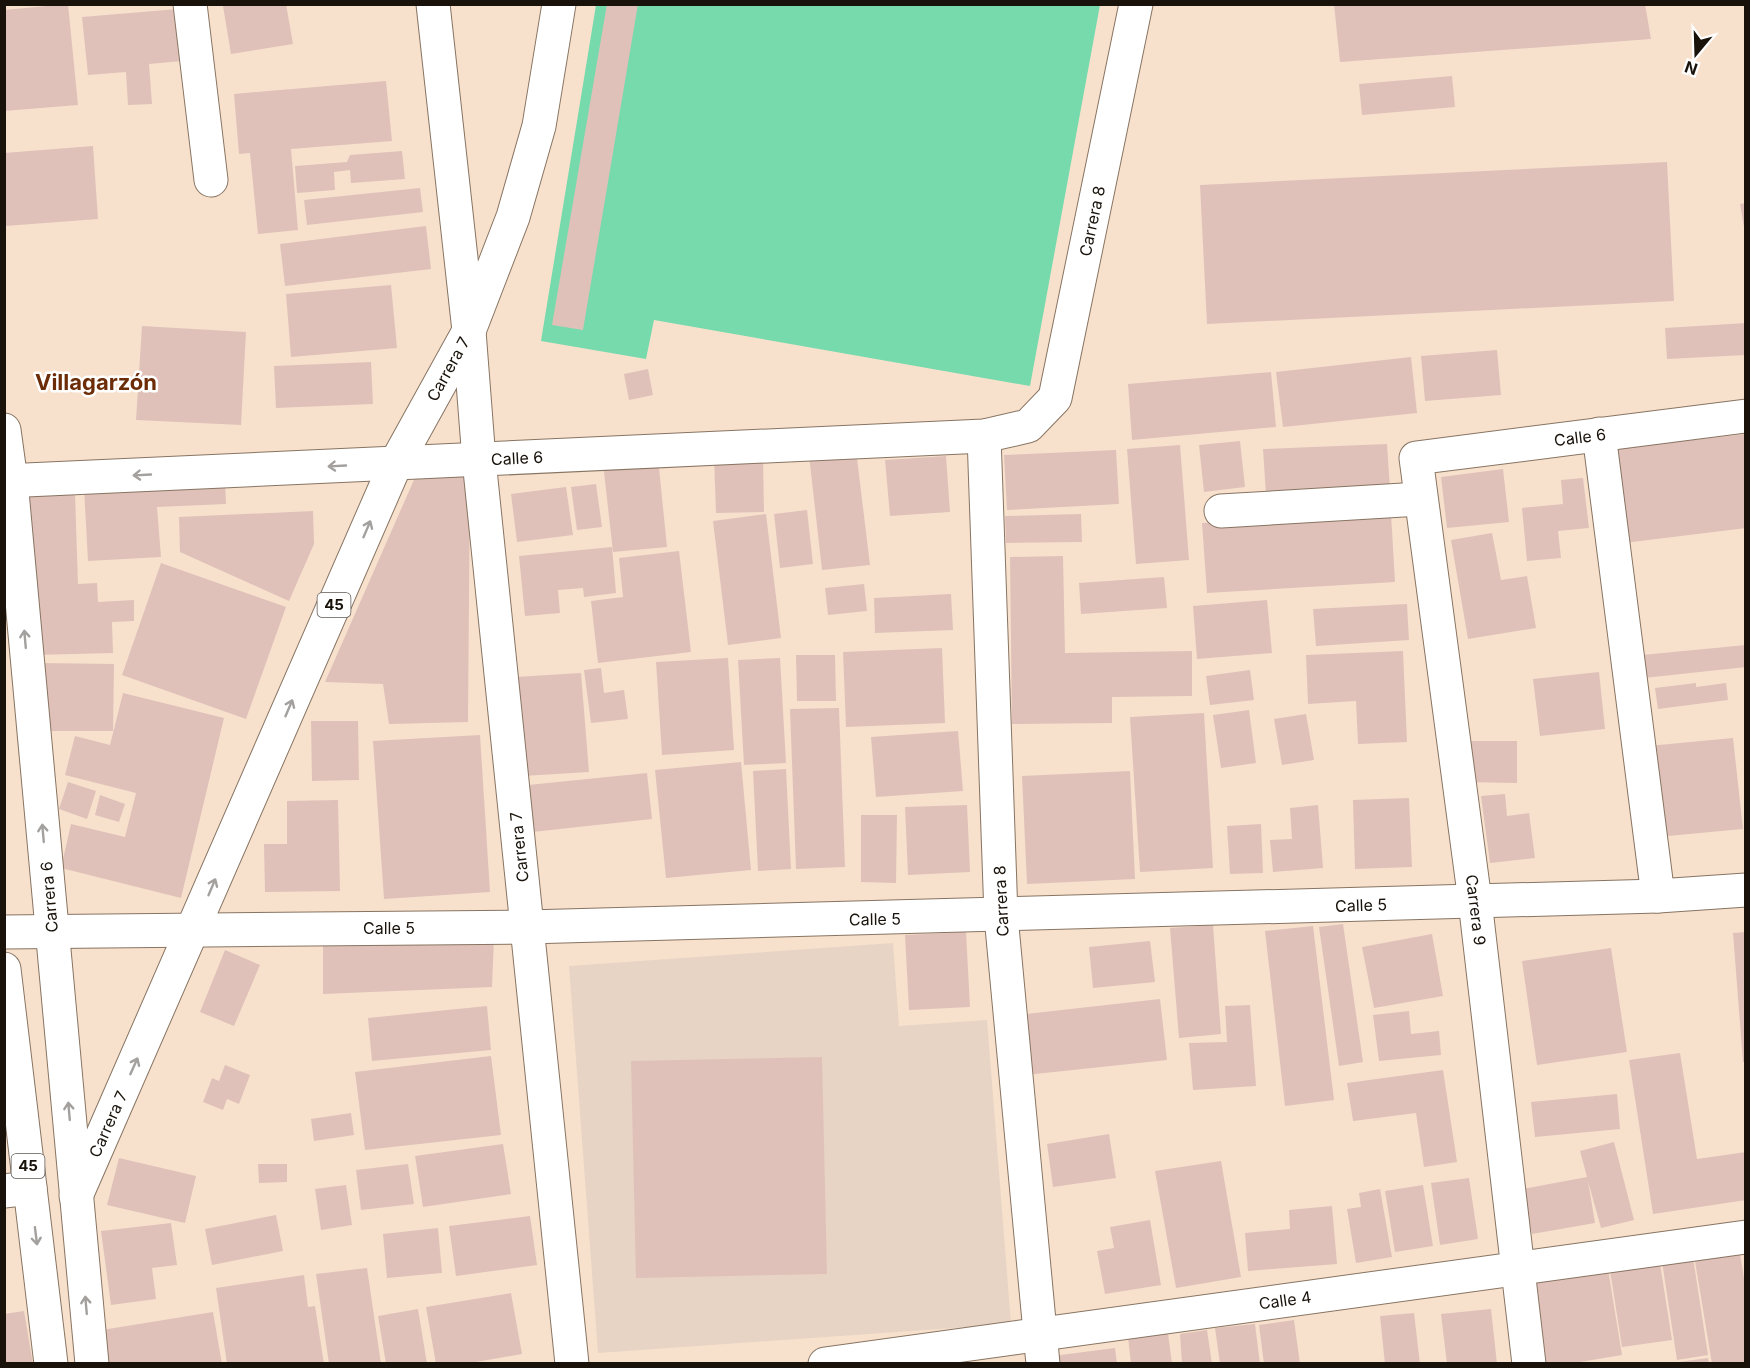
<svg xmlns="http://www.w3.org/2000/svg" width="1750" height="1368" viewBox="0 0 1750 1368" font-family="Inter,sans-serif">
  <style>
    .commercial { fill: #e7d4c4 }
    .green { fill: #76daac }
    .building { fill: #dfc1b9 }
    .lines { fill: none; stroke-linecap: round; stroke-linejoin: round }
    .minor-casing { stroke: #877462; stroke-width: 35 }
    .primary-casing { stroke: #877462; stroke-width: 35 }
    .minor { stroke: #fff; stroke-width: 33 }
    .primary { stroke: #fff; stroke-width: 33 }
    .oneway { stroke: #a3a09d }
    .labels { text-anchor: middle; stroke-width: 5; stroke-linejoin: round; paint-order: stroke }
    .shield { fill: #fff; stroke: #5e5954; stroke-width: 1.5 }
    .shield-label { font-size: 15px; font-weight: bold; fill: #19120b }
    .street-label { font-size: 16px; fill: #19120b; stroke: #fff }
    .district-label { font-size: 22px; font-weight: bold; fill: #6b2c07; stroke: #fff }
  </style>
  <rect width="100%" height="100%" fill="#f7e1cd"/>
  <path class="commercial" d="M893,943L899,1026L987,1020L1011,1324L598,1353L569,966Z"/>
  <path class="green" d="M596,5H1100L1030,386L654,320L646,359L541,341Z"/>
  <g class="building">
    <path d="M68,4L78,105L4,111V10Z"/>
    <path d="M233,4H286L293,44L231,54L223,6Z"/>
    <path d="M607,4H638L583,330L552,325Z"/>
    <path d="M1334,4H1645L1651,39L1340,62Z"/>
    <path d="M178,9L182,61L149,64L152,104L128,105L126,72L88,75L82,17Z"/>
    <path d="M1452,76L1455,107L1362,115L1359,84Z"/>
    <path d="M386,81L392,141L291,149L298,230L258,234L250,153L239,154L234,94Z"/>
    <path d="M93,146L98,219L5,226L4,153Z"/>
    <path d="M402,151L405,179L351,183L350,170L334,172L335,190L297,193L295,166L347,162L350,155Z"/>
    <path d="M1667,162L1674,301L1207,324L1200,185Z"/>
    <path d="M420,188L423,212L307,225L304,200Z"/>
    <path d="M1746,203V226L1744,227L1740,204Z"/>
    <path d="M426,226L431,269L285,286L280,244Z"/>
    <path d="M391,285L397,348L291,357L286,294Z"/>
    <path d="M1746,323V355L1667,359L1665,328Z"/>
    <path d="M142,326L246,332L241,425L136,420Z"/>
    <path d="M1497,350L1501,395L1425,401L1421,356Z"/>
    <path d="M1411,357L1417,413L1283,427L1276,372Z"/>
    <path d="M371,362L373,404L276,408L274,366Z"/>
    <path d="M648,369L653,395L629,400L624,374Z"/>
    <path d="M1271,372L1276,427L1132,440L1128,384Z"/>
    <path d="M1746,434V528L1624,543L1612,449Z"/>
    <path d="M1240,441L1245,487L1204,492L1199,445Z"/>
    <path d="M1387,444L1390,489L1266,495L1263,449Z"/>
    <path d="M1180,445L1189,560L1136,564L1127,449Z"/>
    <path d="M856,450L870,565L822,570L809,455Z"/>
    <path d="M1116,450L1119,504L1007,510L1004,455Z"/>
    <path d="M763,456L764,512L716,513L714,457Z"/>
    <path d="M946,456L950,512L890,516L885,460Z"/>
    <path d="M658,458L667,547L613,552L603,463Z"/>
    <path d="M1503,469L1509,522L1447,528L1441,477Z"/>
    <path d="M417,473H470L468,722L389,724L383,684L325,682Z"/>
    <path d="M1583,478L1589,528L1558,531L1561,558L1527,561L1522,508L1563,504L1561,480Z"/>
    <path d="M225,481L226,504L157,507L161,557L88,561L84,488Z"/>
    <path d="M596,484L602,527L577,530L571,487Z"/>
    <path d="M566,487L573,535L517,542L511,494Z"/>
    <path d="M75,493L78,584L97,583L98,602L134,600V621L112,622L113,653L33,655L26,495Z"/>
    <path d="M807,510L813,564L780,568L774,514Z"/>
    <path d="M313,511L314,544L289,601L180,552L179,517Z"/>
    <path d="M1391,513L1395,582L1207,593L1202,523Z"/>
    <path d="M766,514L781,638L728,645L713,521Z"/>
    <path d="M1081,514L1082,542L1006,543L1005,516Z"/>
    <path d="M1492,533L1501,580L1527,576L1536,628L1468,639L1451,540Z"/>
    <path d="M612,547L616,593L584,597L583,588L558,590L560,613L525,616L519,556Z"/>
    <path d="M679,551L691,652L598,663L591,601L623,597L619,558Z"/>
    <path d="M1063,556L1065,653L1192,651V696L1112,697V723L1012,724L1010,557Z"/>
    <path d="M161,563L286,607L246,719L122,675Z"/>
    <path d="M1164,577L1167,608L1081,614L1079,583Z"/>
    <path d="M864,584L867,611L828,615L825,588Z"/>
    <path d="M951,594L953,630L875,633L874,598Z"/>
    <path d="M1267,600L1272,653L1197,659L1193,606Z"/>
    <path d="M1407,604L1409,640L1316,646L1313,609Z"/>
    <path d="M1746,645V667L1644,678L1642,655Z"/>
    <path d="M942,648L945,723L846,727L843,652Z"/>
    <path d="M1403,651L1407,742L1358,744L1356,701L1308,704L1306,655Z"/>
    <path d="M796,655H835L836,701H797Z"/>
    <path d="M728,658L734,750L662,755L656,662Z"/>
    <path d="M780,658L786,763L744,765L738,660Z"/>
    <path d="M39,663L114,664L113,731H39Z"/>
    <path d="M601,668L604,693L624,690L628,719L591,723L584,670Z"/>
    <path d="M1250,670L1254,700L1210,705L1206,676Z"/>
    <path d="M1599,672L1605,729L1540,736L1533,679Z"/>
    <path d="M581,673L589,772L523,776L515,677Z"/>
    <path d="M1696,683V687L1726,683L1728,700L1658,709L1655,688Z"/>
    <path d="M123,693L224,718L181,898L61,868L71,824L125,837L136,793L65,775L75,736L110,745Z"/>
    <path d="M839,708L845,867L796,869L790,709Z"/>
    <path d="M1249,710L1256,763L1221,768L1213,715Z"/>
    <path d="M1204,713L1213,868L1140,872L1130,717Z"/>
    <path d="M1306,714L1314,760L1282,765L1274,719Z"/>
    <path d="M311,721H358L359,780L312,781Z"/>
    <path d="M958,731L963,791L876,797L871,737Z"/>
    <path d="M480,735L490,892L384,899L373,741Z"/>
    <path d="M1733,738L1743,829L1657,837L1648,746Z"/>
    <path d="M1463,741H1517V783L1464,782Z"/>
    <path d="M741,762L751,870L666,878L655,770Z"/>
    <path d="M786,769L791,869L758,871L753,771Z"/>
    <path d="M1130,771L1135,879L1027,884L1022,776Z"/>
    <path d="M647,773L652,819L523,833L518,786Z"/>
    <path d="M68,782L96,791L87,819L59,809Z"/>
    <path d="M1505,794L1507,816L1529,813L1535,858L1490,863L1481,796Z"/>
    <path d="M100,795L125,804L119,822L95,815Z"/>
    <path d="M1409,798L1412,867L1355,869L1353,800Z"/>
    <path d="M338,800L340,891L265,892L264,844H287V801Z"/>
    <path d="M967,805L970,872L908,875L905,807Z"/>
    <path d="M1318,805L1323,868L1273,872L1270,840L1292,839L1290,808Z"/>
    <path d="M861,815H897L896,883L861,882Z"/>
    <path d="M1261,824L1263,873L1230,874L1227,826Z"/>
    <path d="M1343,924L1363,1062L1339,1066L1319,927Z"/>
    <path d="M1213,925L1221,1034L1179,1038L1170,928Z"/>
    <path d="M1313,926L1334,1100L1285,1106L1265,931Z"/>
    <path d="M966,932L970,1007L909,1010L905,935Z"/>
    <path d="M1746,932V1062H1743L1733,933Z"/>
    <path d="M1432,934L1443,996L1374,1008L1362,947Z"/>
    <path d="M494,938L492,987L323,994V943Z"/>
    <path d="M1150,941L1155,982L1093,988L1089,947Z"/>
    <path d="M1611,948L1627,1052L1537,1065L1522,961Z"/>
    <path d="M225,950L260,965L234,1026L200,1012Z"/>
    <path d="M1160,999L1167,1060L1026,1075L1017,1015Z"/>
    <path d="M1250,1005L1256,1086L1193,1090L1189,1043L1227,1042L1225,1006Z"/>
    <path d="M487,1006L491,1050L372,1061L368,1018Z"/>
    <path d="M1409,1011L1411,1034L1439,1031L1441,1055L1379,1061L1373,1015Z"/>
    <path d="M1680,1053L1697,1159L1746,1152V1200L1653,1214L1629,1060Z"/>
    <path d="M491,1056L501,1135L365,1150L355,1072Z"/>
    <path d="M822,1057L827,1274L636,1278L631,1061Z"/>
    <path d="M225,1065L250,1075L239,1104L227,1099L223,1110L203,1102L212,1078L219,1081Z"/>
    <path d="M1443,1070L1457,1162L1424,1167L1416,1113L1353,1121L1347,1083Z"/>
    <path d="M1617,1094L1620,1129L1535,1137L1531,1102Z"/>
    <path d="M351,1113L354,1135L314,1141L311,1119Z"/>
    <path d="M1109,1134L1116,1178L1053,1187L1047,1144Z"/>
    <path d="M1614,1142L1634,1220L1601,1228L1588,1181L1595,1223L1532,1234L1523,1189L1587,1177L1580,1151Z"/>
    <path d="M503,1144L511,1194L423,1207L415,1156Z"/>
    <path d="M119,1158L196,1176L185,1223L107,1205Z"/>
    <path d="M1221,1161L1241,1277L1176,1288L1155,1171Z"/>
    <path d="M258,1164H287V1182L259,1183Z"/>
    <path d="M408,1164L414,1204L361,1210L356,1170Z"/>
    <path d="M1469,1178L1478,1239L1440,1245L1431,1183Z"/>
    <path d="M346,1185L352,1225L321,1230L315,1189Z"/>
    <path d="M1423,1185L1433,1246L1395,1252L1385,1191Z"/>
    <path d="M1380,1189L1392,1257L1356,1263L1347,1209L1361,1207L1359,1193Z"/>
    <path d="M1332,1206L1337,1264L1248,1271L1245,1233L1290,1229L1289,1210Z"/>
    <path d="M276,1215L283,1251L212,1265L205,1229Z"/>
    <path d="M530,1216L537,1265L456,1276L449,1226Z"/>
    <path d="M1150,1220L1161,1285L1105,1294L1097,1251L1114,1248L1110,1227Z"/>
    <path d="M171,1223L177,1265L152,1268L156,1299L111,1305L101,1231Z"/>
    <path d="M438,1228L442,1273L387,1278L383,1234Z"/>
    <path d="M1738,1242L1746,1290V1364H1712L1693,1249Z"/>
    <path d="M1692,1251L1708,1355L1677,1360L1661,1255Z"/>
    <path d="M1659,1257L1672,1340L1622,1347L1609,1264Z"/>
    <path d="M1607,1263L1622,1355L1568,1364H1539L1525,1275Z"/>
    <path d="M367,1268L381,1364H329L316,1274Z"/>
    <path d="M304,1275L308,1307L315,1306L324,1364H227L216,1288Z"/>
    <path d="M511,1293L522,1354L465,1364H436L426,1307Z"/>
    <path d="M418,1309L427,1364H386L378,1316Z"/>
    <path d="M1491,1309L1497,1364H1447L1441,1314Z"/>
    <path d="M24,1311L33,1364H4V1314Z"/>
    <path d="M213,1312L222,1364H108L102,1330Z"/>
    <path d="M1414,1313L1420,1364H1385L1380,1316Z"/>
    <path d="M1294,1320L1300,1364H1264L1259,1325Z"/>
    <path d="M1255,1324L1260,1364H1220L1215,1328Z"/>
    <path d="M1207,1330L1212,1364H1182L1180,1334Z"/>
    <path d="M1168,1333L1172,1364H1131L1128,1337Z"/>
    <path d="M1115,1348L1117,1364H1054L1053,1356Z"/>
    <path d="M1708,1358L1709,1364H1679V1362Z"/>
  </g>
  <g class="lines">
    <g class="minor-casing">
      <g id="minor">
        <path d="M190,4L211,180"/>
        <path d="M433,4L469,331L479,460L572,1364"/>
        <path d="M4,430L11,481"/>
        <path d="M1599,434L1658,896"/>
        <path d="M984,436L1001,916L1043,1364"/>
        <path d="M396,463L984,436L1028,426L1055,398L1136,4"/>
        <path d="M1221,511L1420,499"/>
        <path d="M4,932L527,927L1658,896L1746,890"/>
        <path d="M4,1191L30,1188"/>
        <path d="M825,1364L1746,1237"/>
        <path d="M1529,1364L1475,901L1416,458L1746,416"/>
      </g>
    </g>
    <g class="primary-casing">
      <g id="primary">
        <path d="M4,481L396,463"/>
        <path d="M11,481L92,1364"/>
        <path d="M4,969L51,1364"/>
        <path d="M76,1196L396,463L469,331L513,217L539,126L559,4"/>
      </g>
    </g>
    <use href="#minor" class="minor"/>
    <use href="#primary" class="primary"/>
  </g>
  <defs><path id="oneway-shaft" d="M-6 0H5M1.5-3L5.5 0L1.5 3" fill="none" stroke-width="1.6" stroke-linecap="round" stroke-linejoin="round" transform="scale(1.5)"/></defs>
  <g class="oneway">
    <use href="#oneway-shaft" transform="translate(337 466) rotate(177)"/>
    <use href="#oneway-shaft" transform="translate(142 475) rotate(177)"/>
    <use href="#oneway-shaft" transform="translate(367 529) rotate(-67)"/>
    <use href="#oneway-shaft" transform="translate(25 639) rotate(-95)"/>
    <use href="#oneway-shaft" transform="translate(289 708) rotate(-67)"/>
    <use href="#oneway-shaft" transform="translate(43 833) rotate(-95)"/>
    <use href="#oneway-shaft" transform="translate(212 887) rotate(-67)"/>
    <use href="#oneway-shaft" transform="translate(134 1066) rotate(-66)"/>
    <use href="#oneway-shaft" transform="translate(69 1111) rotate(-95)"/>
    <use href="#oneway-shaft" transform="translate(36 1236) rotate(83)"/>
    <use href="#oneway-shaft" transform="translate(86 1305) rotate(-95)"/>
  </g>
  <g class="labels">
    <g class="shield">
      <rect x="317.5" y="593" width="33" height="24" rx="4.5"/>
      <rect x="11.5" y="1154" width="33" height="24" rx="4.5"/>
    </g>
    <g class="shield-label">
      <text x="334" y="610">45</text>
      <text x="28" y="1171">45</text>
    </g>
    <g class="street-label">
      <text transform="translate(1092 221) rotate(-78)" y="6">Carrera 8</text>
      <text transform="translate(448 369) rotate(-61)" y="6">Carrera 7</text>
      <text transform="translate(1580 437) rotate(-7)" y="6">Calle 6</text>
      <text transform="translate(517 458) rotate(-3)" y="6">Calle 6</text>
      <text transform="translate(519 847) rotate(-96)" y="6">Carrera 7</text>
      <text transform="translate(49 897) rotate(-95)" y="6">Carrera 6</text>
      <text transform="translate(1001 901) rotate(-93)" y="6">Carrera 8</text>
      <text transform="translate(1361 905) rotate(-2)" y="6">Calle 5</text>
      <text transform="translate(1476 910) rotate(83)" y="6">Carrera 9</text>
      <text transform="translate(875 919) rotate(-1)" y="6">Calle 5</text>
      <text x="389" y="934">Calle 5</text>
      <text transform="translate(108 1124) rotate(-66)" y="6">Carrera 7</text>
      <text transform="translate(1285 1300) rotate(-8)" y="6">Calle 4</text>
    </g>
    <g class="district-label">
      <text x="96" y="390">Villagarzón</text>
    </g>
  </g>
  <rect width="1750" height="1368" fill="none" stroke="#19120b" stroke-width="12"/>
  <g transform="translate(1696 54) rotate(199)" stroke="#ffffff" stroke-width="4.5" paint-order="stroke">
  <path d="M0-4.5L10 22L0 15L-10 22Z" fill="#19120b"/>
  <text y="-9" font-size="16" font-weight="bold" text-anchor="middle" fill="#19120b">N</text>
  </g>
</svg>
